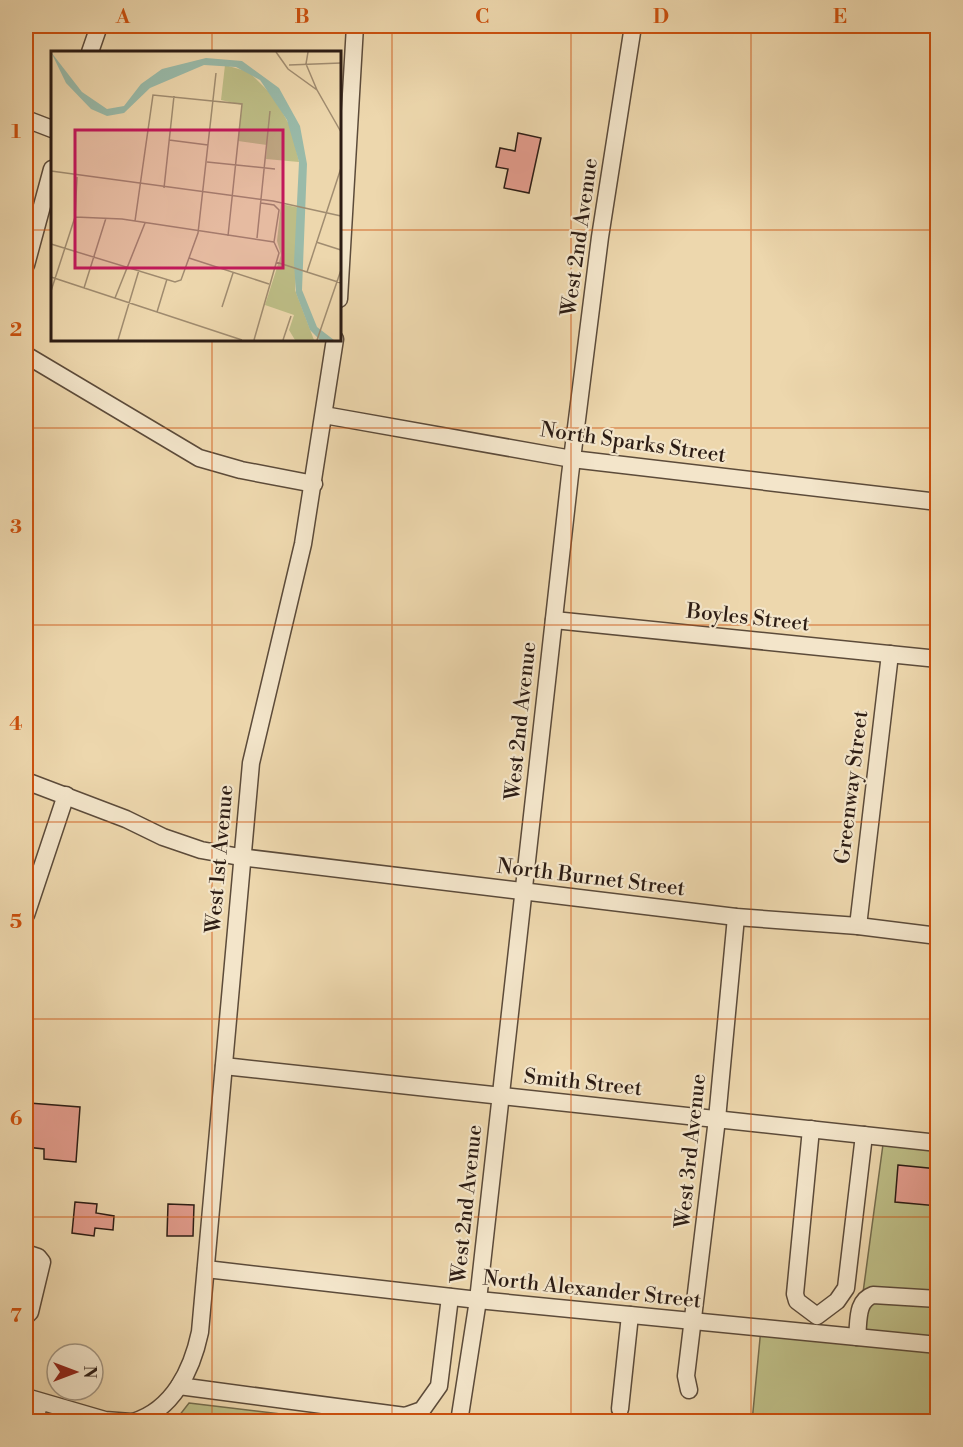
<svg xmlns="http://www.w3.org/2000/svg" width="963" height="1447" viewBox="0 0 963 1447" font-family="'Libre Bodoni',serif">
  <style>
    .green { fill: #bdbd86; stroke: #746c4d; stroke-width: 1.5 }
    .building { fill: #e39c8d; stroke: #2c1c14; stroke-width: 1.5 }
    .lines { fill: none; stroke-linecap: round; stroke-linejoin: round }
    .minor-casing { stroke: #5c4b3a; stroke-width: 19 }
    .minor { stroke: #f3e5ca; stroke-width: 16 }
    .grid { fill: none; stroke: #cc500d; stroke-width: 1.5; stroke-opacity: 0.55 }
    .labels { text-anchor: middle; stroke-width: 4.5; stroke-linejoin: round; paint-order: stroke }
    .street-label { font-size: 21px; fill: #2c1c14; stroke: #f3e5ca }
    .inset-road { fill: none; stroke: #a08c70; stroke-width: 1.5 }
    .view { fill: #c2185b; fill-opacity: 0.15; stroke: #c2185b; stroke-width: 3 }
    .inset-edge { fill: none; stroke: #2c1c14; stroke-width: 3 }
    .neatline { fill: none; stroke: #cc500d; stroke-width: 2 }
    .grid-label { font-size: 20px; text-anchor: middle; font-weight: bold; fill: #cc500d }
  </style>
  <rect width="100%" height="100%" fill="#edd7ad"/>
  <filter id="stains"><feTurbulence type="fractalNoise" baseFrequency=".00333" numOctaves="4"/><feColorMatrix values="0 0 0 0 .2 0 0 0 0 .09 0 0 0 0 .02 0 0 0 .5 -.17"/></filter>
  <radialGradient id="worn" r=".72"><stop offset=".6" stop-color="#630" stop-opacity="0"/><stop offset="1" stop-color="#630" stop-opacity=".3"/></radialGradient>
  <g class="green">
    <path d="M884,1137L937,1143V1421L752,1422L761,1328L857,1337Z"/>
    <path d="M189,1403L339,1421H175Z"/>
  </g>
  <g class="building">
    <path d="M518,133L541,138L529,193L504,188L508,169L496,167L500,148L515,151Z"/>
    <path d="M29,1103L80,1107L76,1162L44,1159V1149L26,1147V1112L28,1113Z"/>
    <path d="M898,1165L938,1169V1206L895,1202Z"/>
    <path d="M75,1202L97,1204L96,1213L114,1216L113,1230L95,1228L94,1236L72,1233Z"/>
    <path d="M168,1204L194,1205L193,1236H167Z"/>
  </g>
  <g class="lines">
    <g class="minor-casing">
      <g id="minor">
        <path d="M90,52L99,26"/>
        <path d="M26,119L52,129"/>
        <path d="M26,265L52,169"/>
        <path d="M339,299L355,26"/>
        <path d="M26,355L199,458L241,470L314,484"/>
        <path d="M324,415L572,459L938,502"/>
        <path d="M554,620L938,659"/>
        <path d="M26,781L126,819L163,837L201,850L240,857L736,917L858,926L938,936"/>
        <path d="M26,915L66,795"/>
        <path d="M858,926L890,654"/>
        <path d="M224,1066L938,1143"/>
        <path d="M811,1129L795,1294L797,1301L817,1316L837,1301L846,1288L864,1135"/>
        <path d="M26,1253L38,1257L42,1262L30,1312L26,1316"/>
        <path d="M206,1269L478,1300L938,1345"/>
        <path d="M857,1337C859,1321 856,1301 873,1295L938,1299"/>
        <path d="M179,1386L405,1416L422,1410L439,1386L450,1297"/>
        <path d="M689,1390L686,1376L717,1119L736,917"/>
        <path d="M26,1397L105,1420L131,1422"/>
        <path d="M620,1409L630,1315"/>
        <path d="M34,1422L40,1402"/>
        <path d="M133,1422C173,1410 192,1370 200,1332L251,763L303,544L335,339"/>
        <path d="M459,1422L478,1300L570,475L600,237L633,26"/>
      </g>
    </g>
    <use href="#minor" class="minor"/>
  </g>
  <path class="grid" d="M212,26V52M392,26V1422M571,26V1422M751,26V1422M26,230H52M339,230H938M212,339V1422M26,428H938M26,625H938M26,822H938M26,1019H938M26,1217H938"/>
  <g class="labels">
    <g class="street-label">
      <text transform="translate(579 237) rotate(-82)" y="7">West 2nd Avenue</text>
      <text transform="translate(633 442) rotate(8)" y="7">North Sparks Street</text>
      <text transform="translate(748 617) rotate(6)" y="7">Boyles Street</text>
      <text transform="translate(520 721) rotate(-84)" y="7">West 2nd Avenue</text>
      <text transform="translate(851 787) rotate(-83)" y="7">Greenway Street</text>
      <text transform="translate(219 859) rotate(-85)" y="7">West 1st Avenue</text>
      <text transform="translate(591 877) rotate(7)" y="7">North Burnet Street</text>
      <text transform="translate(583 1082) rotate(6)" y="7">Smith Street</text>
      <text transform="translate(690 1151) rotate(-84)" y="7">West 3rd Avenue</text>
      <text transform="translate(466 1204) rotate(-84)" y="7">West 2nd Avenue</text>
      <text transform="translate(592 1289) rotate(6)" y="7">North Alexander Street</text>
    </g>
  </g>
  <g transform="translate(51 51)">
    <rect width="290" height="290" fill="#edd7ad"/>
    <path d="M174,14L198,21L223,46L240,77L248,111L215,108L216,94L187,90L191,54L170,49ZM230,153L249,157L244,239L263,289H244L238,279L243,264L214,254L230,204L226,190Z" fill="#bdbd86"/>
    <path d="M0,1L31,41L56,58L73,55L90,33L111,18L155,7L191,10L228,37L249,75L256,113L251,239L266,276L283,289H269L259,279L245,242L243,212L248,111L236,69L209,29L185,16L153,14L99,37L73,62L56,65L40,58L15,32Z" fill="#99baa9"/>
    <path class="inset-road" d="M225,1L237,18L266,39L290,81M257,1L255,13L266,39M238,14L290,12M118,89L157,94M156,111L224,118M0,120L222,150L290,165M113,137L123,45M210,152L223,154L228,159L223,191M24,166L71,168L223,191M84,170L102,44L191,53L177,185M206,187L219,60M265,191L290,199M0,193L124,231L130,229L147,182L165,22M138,207L218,233M225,211L290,232M256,221L290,117M0,226L191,289M33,237L55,167M0,240L24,166L26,126M64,247L94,172M171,256L182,222M106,261L116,228M67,289L88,219M203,289L228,202L223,191M232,289L240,265M266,289L290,219"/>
    <path class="view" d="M24,79H232V217H24Z"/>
    <rect width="290" height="290" class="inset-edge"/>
  </g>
  <rect width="963" height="1447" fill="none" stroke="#edd7ad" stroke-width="66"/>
  <g transform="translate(75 1372) rotate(90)"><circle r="28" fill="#f3e5ca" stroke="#a39581" stroke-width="1.5"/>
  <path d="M0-4.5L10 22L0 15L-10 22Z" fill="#8f2418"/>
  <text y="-9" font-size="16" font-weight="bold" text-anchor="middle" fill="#2c1c14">N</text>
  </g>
  <rect x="33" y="33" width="897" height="1381" class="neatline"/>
  <g class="grid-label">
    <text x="123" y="23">A</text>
    <text x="302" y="23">B</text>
    <text x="482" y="23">C</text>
    <text x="661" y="23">D</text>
    <text x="840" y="23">E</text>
    <text x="16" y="138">1</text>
    <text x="16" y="336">2</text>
    <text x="16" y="533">3</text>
    <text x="16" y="730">4</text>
    <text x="16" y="928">5</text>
    <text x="16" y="1125">6</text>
    <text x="16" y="1322">7</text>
  </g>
  <rect width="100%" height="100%" filter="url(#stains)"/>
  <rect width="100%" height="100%" fill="url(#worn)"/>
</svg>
